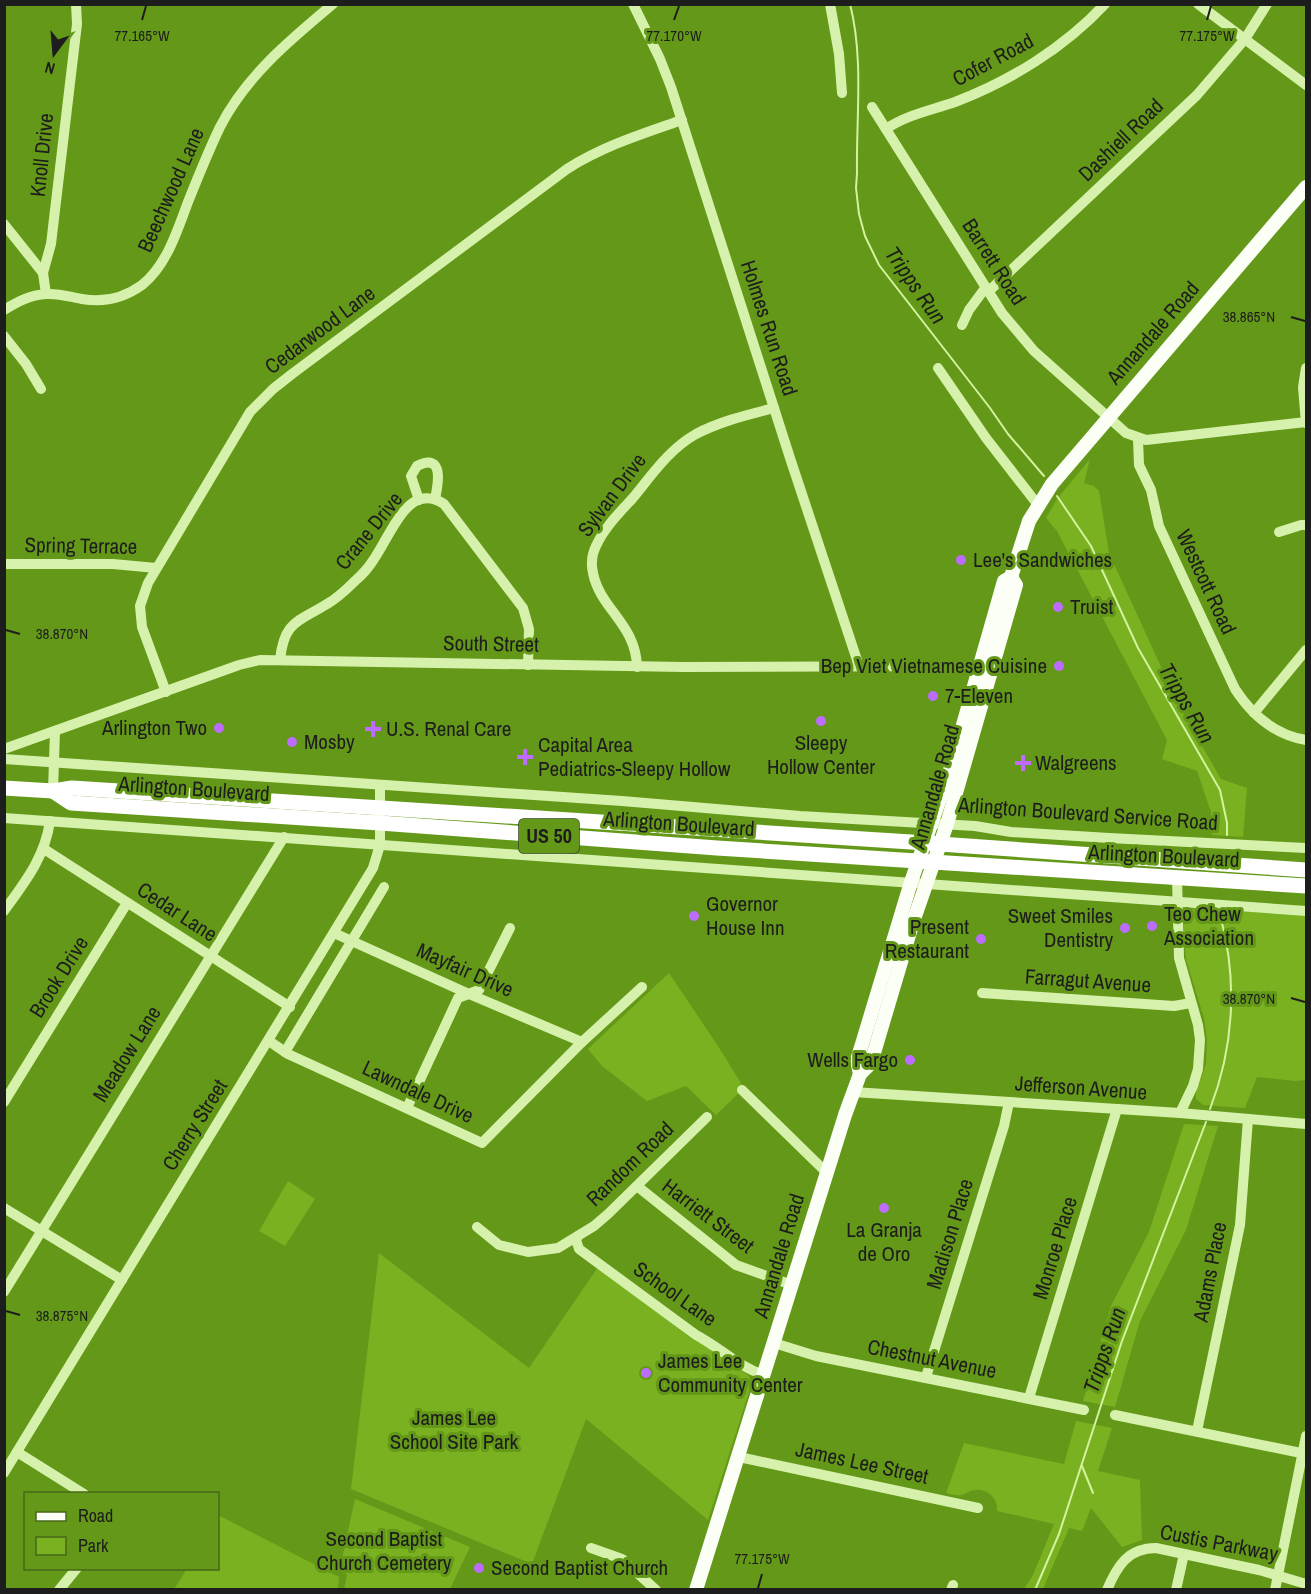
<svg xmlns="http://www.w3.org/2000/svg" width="1311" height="1594" viewBox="0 0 1311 1594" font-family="'Archivo Narrow',sans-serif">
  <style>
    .green { fill: #79b120 }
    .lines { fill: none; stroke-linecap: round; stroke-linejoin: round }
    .stream { stroke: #d4f39e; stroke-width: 2 }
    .minor { stroke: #d6f1ac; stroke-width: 10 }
    .major { stroke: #fbfff6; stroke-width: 14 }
    .highway { stroke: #fff; stroke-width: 15 }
    .ticks { fill: none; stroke: #1d1d1d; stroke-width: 2 }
    .poi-dot { fill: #bd6cff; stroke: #649818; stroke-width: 2 }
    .labels { text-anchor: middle; stroke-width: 6; stroke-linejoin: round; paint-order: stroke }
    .shield { fill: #649818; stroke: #32421c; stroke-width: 1.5 }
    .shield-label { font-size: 20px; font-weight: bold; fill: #1d1d1d }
    .street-label { font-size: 21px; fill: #1d1d1d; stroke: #649818 }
    .poi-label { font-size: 21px; fill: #1d1d1d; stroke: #649818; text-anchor: start }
    .park-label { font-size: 21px; fill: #1c1d1b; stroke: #649818 }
    .water-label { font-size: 22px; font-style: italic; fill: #1b1d19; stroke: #649818 }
    .ticks-label { font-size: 15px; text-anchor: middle; fill: #1d1d1d; stroke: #649818; stroke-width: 6; stroke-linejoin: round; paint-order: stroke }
  </style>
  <rect width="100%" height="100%" fill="#649818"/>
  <g class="green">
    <path d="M1090,459L1084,483L1094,486L1099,491L1109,553L1178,704L1221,779L1247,788L1243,837L1212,835L1211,812L1197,771L1162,759L1167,740L1057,531L1046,518L1057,499Z"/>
    <path d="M1195,908L1306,916V1080L1295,1081L1257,1077L1245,1108L1203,1105L1196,1099V1093L1206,1064L1207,1039L1204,1018L1186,960L1184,936V916L1188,910Z"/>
    <path d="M669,973L718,1046L744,1088L716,1115L686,1086L647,1101L602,1066L588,1049Z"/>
    <path d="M1184,1124L1218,1126L1186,1230L1140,1321L1115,1407L1083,1401L1111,1306L1149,1232Z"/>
    <path d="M288,1181L315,1199L285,1246L259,1231Z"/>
    <path d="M379,1253L529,1368L598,1267L695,1341L706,1344L749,1376L751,1386L708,1520L586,1419L532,1564L351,1489Z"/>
    <path d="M1076,1421L1112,1428L1098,1471L1140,1480L1142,1540L1122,1547L1091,1508L1082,1531L1069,1528L1043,1589H1024L1033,1575L1054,1524L997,1511C999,1497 984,1486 970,1491C966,1493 966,1494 961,1495C956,1496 951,1494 946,1493L964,1443L1064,1464Z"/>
    <path d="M355,1499L470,1547L450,1589H344L347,1575L340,1568Z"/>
    <path d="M220,1516L339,1577L338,1589H174L187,1569L218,1568V1519Z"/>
  </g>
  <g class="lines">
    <g class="stream">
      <path d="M850,4C864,59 856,117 857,173L856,188L859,214L865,236L879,265L990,408L1008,434L1044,476"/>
      <path d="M1057,496L1091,546L1138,648L1220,790L1227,823V835"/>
      <path d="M1210,1109C1234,1047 1238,980 1220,915"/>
      <path d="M1082,1466L1093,1493"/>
      <path d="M1035,1590L1059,1534L1122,1341L1206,1122"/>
    </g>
    <g class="minor">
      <path d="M633,4L660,59L671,87L790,458L859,666"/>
      <path d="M830,4L839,54L842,93"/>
      <path d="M1198,4L1306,85"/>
      <path d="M872,107L1002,313L1034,351L1126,433L1146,440L1306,422"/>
      <path d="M886,129C906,115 932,110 955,102C1010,81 1064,48 1105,4"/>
      <path d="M4,224L43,273L46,294"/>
      <path d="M43,273L51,244L77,24L76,4"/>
      <path d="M989,291L1197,95L1245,39L1267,4"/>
      <path d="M4,310C17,302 30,295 46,294C59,293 70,297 82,299C104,303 124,298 142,285C167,265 177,231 188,202C198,177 208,152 220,127C246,76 290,40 333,4"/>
      <path d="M962,325L969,310L986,287"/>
      <path d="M4,336L26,364L41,389"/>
      <path d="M938,368L986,438L1038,505"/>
      <path d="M1306,423L1303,387L1306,368"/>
      <path d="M1138,439L1139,465L1151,490L1159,526L1235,689C1252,715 1275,735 1306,740"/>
      <path d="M419,500L411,476L417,466C445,452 438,485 435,499"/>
      <path d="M1279,532L1301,525H1306"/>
      <path d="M4,564H113L156,568"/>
      <path d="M280,660C284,621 298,622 327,604C338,598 347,589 356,580C363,574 369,567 374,559C385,543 398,512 414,502C424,496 435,498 444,504L523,608L529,629L528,665"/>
      <path d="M637,667C636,624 600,609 593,573C591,564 592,554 596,546C604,528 619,513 632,499C652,475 668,450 696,434C721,421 747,415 774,408"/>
      <path d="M166,692L142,627L140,606L148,583L250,412L273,389L292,374L567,169C603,146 642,134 682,120"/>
      <path d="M1254,713L1306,650"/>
      <path d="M4,749L239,665L260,660L683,667L963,666L984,671"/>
      <path d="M4,759L622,801L800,816L975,826L1011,832L1109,838L1306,848"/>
      <path d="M53,791L55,731"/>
      <path d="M4,818L1306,911"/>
      <path d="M44,849L290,1007"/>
      <path d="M1177,877L1179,958L1198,1025L1200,1040L1198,1069L1193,1086L1180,1113"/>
      <path d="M4,911C25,882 45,857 50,821"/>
      <path d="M334,933L469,994L582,1042"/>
      <path d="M982,993L1174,1006L1191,1003"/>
      <path d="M269,1041L288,1054L482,1143L582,1042L642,987"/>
      <path d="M285,1052L384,887"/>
      <path d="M742,1090L827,1173"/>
      <path d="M853,1092L1180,1113L1306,1124"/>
      <path d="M4,1102L127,903"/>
      <path d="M407,1108L458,998L479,990L510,928"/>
      <path d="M637,1186L736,1265L792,1285"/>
      <path d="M4,1208L122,1280"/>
      <path d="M477,1227L499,1245L528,1252L558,1248L594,1226L608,1214L707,1117"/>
      <path d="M578,1236L576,1240L579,1249L696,1335C719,1347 739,1367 764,1375"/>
      <path d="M4,1292L284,837"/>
      <path d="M774,1343L816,1356L1084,1410"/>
      <path d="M926,1377L1004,1126L1009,1102"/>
      <path d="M1029,1398L1117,1109"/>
      <path d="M1115,1415L1306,1454"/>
      <path d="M1197,1431L1240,1225L1248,1119"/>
      <path d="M17,1452L84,1494"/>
      <path d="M739,1457L978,1508"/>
      <path d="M4,1473L373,868L380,845V785"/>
      <path d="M591,1548L622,1559L656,1590"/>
      <path d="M59,1590L77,1568"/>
      <path d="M951,1590L953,1585"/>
      <path d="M1107,1590C1117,1566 1128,1548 1156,1548L1259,1570L1306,1584"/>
      <path d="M1176,1590L1184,1554"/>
      <path d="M1275,1590L1306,1436"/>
    </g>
    <g class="major">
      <path d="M860,1074L857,1060L862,1044L911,882L951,767L1004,581L1011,577L1029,521L1052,484L1306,187"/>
      <path d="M696,1590L845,1115L860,1074L871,1063L912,925L947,824L1016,585L1011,577"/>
    </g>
    <g class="highway">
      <path d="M4,788L53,791L72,788L911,842L1306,870"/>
      <path d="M53,791L71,803L380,823L717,848L1306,886"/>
    </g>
  </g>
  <path class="ticks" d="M142,20L146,6M674,20L679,6M1207,20L1211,6M1291,317L1305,321M6,630L20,634M1291,998L1305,1002M6,1311L20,1315M758,1588L762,1574"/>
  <g class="poi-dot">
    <circle cx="961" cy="560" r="6"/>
    <circle cx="1058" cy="607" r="6"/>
    <circle cx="1059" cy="666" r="6"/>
    <circle cx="933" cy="696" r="6"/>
    <circle cx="821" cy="721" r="6"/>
    <circle cx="219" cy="728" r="6"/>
    <path d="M370 720h6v6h6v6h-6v6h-6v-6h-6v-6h6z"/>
    <circle cx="292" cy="742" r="6"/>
    <path d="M522 748h6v6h6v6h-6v6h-6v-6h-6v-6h6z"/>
    <path d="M1020 754h6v6h6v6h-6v6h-6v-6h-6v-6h6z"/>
    <circle cx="694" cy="916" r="6"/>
    <circle cx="1152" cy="926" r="6"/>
    <circle cx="1125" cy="928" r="6"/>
    <circle cx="981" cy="939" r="6"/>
    <circle cx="910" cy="1060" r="6"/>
    <circle cx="884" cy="1208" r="6"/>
    <circle cx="646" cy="1373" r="6"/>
    <circle cx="479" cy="1568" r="6"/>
  </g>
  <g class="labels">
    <rect class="shield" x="519" y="819" width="60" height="34" rx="4.5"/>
    <g class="shield-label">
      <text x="549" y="843">US 50</text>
    </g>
    <g class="street-label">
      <text transform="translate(993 60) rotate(-28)" y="7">Cofer Road</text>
      <text transform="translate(1121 140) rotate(-44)" y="7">Dashiell Road</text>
      <text transform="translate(42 155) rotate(-84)" y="7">Knoll Drive</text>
      <text transform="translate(171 190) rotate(-66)" y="7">Beechwood Lane</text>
      <text transform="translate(994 262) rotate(57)" y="7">Barrett Road</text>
      <text transform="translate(769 328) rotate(72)" y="7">Holmes Run Road</text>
      <text transform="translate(320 330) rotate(-37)" y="7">Cedarwood Lane</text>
      <text transform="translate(1153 333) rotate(-49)" y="7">Annandale Road</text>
      <text transform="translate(612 495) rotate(-53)" y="7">Sylvan Drive</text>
      <text transform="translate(369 531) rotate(-51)" y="7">Crane Drive</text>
      <text transform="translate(81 546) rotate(1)" y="7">Spring Terrace</text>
      <text transform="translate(1206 582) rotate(65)" y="7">Westcott Road</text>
      <text transform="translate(491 644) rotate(1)" y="7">South Street</text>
      <text transform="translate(935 787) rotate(-74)" y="7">Annandale Road</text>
      <text transform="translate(194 789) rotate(4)" y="7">Arlington Boulevard</text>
      <text transform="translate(1088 814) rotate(4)" y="7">Arlington Boulevard Service Road</text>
      <text transform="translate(679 824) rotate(4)" y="7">Arlington Boulevard</text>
      <text transform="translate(1164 856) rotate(3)" y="7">Arlington Boulevard</text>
      <text transform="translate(177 912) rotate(33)" y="7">Cedar Lane</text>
      <text transform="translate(465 970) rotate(24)" y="7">Mayfair Drive</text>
      <text transform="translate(59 977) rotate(-58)" y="7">Brook Drive</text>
      <text transform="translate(1088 981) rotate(4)" y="7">Farragut Avenue</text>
      <text transform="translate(127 1054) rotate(-58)" y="7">Meadow Lane</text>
      <text transform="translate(1081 1088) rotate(4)" y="7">Jefferson Avenue</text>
      <text transform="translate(418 1092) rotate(25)" y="7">Lawndale Drive</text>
      <text transform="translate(195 1125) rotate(-58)" y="7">Cherry Street</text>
      <text transform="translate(630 1164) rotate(-44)" y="7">Random Road</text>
      <text transform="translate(708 1216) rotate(37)" y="7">Harriett Street</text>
      <text transform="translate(950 1234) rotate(-73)" y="7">Madison Place</text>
      <text transform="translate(1055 1248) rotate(-73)" y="7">Monroe Place</text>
      <text transform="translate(779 1256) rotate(-73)" y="7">Annandale Road</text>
      <text transform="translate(1210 1272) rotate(-79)" y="7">Adams Place</text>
      <text transform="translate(675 1294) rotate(35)" y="7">School Lane</text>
      <text transform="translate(932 1359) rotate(11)" y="7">Chestnut Avenue</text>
      <text transform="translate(862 1463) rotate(12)" y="7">James Lee Street</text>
      <text transform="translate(1219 1543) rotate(11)" y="7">Custis Parkway</text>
    </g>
    <g class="poi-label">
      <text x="973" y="567">Lee's Sandwiches</text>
      <text x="1070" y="614">Truist</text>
      <text x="1047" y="673" text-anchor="end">Bep Viet Vietnamese Cuisine</text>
      <text x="945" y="703">7-Eleven</text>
      <text x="207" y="735" text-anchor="end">Arlington Two</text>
      <text x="386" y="736">U.S. Renal Care</text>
      <text x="304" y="749">Mosby</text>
      <text x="821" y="750" text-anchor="middle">Sleepy<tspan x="821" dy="24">Hollow Center</tspan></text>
      <text x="538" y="752">Capital Area<tspan x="538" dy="24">Pediatrics-Sleepy Hollow</tspan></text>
      <text x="1035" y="770">Walgreens</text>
      <text x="706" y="911">Governor<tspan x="706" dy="24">House Inn</tspan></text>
      <text x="1164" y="921">Teo Chew<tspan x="1164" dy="24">Association</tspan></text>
      <text x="1113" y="923" text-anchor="end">Sweet Smiles<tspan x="1113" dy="24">Dentistry</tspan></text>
      <text x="969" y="934" text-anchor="end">Present<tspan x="969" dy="24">Restaurant</tspan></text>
      <text x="898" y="1067" text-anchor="end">Wells Fargo</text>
      <text x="884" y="1237" text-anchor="middle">La Granja<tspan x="884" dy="24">de Oro</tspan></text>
      <text x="658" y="1368">James Lee<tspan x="658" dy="24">Community Center</tspan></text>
      <text x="491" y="1575">Second Baptist Church</text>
    </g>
    <g class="park-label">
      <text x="454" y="1425">James Lee<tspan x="454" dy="24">School Site Park</tspan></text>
      <text x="384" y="1546">Second Baptist<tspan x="384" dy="24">Church Cemetery</tspan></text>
    </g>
    <g class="water-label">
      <text transform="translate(916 285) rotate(55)" y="8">Tripps Run</text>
      <text transform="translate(1187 703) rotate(60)" y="8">Tripps Run</text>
      <text transform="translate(1104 1350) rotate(-71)" y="8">Tripps Run</text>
    </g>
  </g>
  <g class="ticks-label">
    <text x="142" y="41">77.165°W</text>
    <text x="674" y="41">77.170°W</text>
    <text x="1207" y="41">77.175°W</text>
    <text x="1249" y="322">38.865°N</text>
    <text x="62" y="639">38.870°N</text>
    <text x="1249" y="1004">38.870°N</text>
    <text x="62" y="1321">38.875°N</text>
    <text x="762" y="1564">77.175°W</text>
  </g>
  <rect width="1311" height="1594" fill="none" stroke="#1d1d1d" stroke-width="12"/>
  <rect x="24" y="1492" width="195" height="78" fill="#649818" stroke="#48671a" stroke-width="1.5"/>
  <rect x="36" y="1512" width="30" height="9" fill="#fbfff6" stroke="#48671a" stroke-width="1.5"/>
  <text x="78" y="1522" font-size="18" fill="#1d1d1d">Road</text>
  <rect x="36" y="1537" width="30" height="18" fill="#79b120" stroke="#48671a" stroke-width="1.5"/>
  <text x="78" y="1552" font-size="18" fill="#1d1d1d">Park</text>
  <g transform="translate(54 54) rotate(196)" stroke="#649818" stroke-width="4.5" paint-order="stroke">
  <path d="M0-4.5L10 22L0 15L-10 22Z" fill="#1d1d1d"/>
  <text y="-9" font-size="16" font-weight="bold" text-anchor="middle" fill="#1d1d1d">N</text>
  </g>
</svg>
